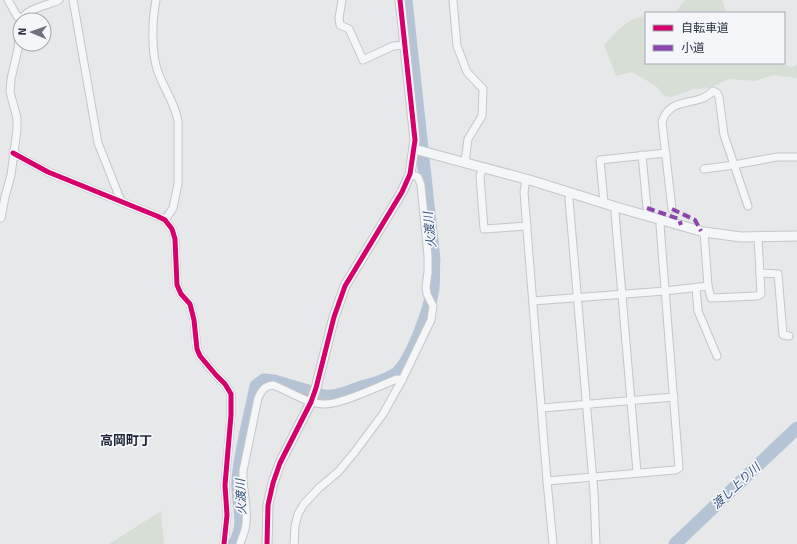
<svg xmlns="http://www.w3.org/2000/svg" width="797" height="544" viewBox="0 0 797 544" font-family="Signika,'Noto Sans JP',sans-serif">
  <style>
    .green { fill: #d6ded6 }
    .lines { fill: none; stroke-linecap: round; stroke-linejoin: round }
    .river { stroke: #b4c4d5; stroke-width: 13 }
    .minor-casing { stroke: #c4c6c8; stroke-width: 9 }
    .tertiary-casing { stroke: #c4c6c8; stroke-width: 11 }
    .minor { stroke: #f5f6f7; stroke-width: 7 }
    .tertiary { stroke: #f5f6f7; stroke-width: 9 }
    .quiet { stroke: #8e44ad; stroke-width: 4; stroke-dasharray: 8 4; stroke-linecap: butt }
    .cycleway-casing { stroke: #f4f6f9; stroke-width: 8 }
    .cycleway { stroke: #d6006c; stroke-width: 5 }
    .labels { text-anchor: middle; stroke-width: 3.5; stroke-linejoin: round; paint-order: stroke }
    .water-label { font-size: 12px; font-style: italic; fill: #34527a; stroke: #f4f6f9 }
    .quarter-label { font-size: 13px; font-weight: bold; fill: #1d2536; stroke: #f4f6f9 }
  </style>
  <rect width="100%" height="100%" fill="#e6e8ea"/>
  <g class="green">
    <path d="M685,0H722L726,13H675Z"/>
    <path d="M646,16V63H775L793,67L797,64V78L773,75L755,81L730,79L709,88L693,89L672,97L664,96L656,86L632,72L616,76L604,45C617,32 626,18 646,16Z"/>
    <path d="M161,511L164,544H109Z"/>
  </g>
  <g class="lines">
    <g class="river">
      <path d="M320,395C333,399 347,392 359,388C371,384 388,381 398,372C413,357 430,308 433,288C434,279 433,269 434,260L406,0"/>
      <path d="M234,544C248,523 236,502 238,479C241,448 250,416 256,386L264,380L274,381L308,391"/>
      <path d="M675,544L797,428"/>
    </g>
    <g class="minor-casing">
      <g id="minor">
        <path d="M8,0L17,16L21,18"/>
        <path d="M73,0L98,143L121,201"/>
        <path d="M156,0C152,20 151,53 158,72C164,89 175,103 178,121V184L173,208L165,220"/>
        <path d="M342,0L339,18L340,25L349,29L363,60L393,46L405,45"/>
        <path d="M453,0L457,46L467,72L483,89L482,116L468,139L465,162"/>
        <path d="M21,20C27,8 47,6 59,0"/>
        <path d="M13,153L48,172L157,216L165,220L172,229L175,239L177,285L181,294L190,304L194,320L197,349L200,356L216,375L225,384L231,394V415L225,485L227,515L224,544"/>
        <path d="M642,155L647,208"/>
        <path d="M483,167L480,176L484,229L527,226"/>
        <path d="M704,169L734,165L777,157H797"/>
        <path d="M526,179L524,192L547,481L553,544"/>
        <path d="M571,192L569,199L594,493L596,544"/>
        <path d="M604,203L600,160L666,153"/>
        <path d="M616,207L615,213L637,472"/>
        <path d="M672,209L662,122C670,95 697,108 713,91L717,93L719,97L724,135L748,206"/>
        <path d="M0,218H1L5,197L11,175L17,130V118L10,92L11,79L18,49L20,23"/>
        <path d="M704,232L708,286L711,298L757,296L761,294L758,237"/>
        <path d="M760,273L778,274L783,335L789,336"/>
        <path d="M696,288L698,311L717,356"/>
        <path d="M533,301L665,291L708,286"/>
        <path d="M542,408L674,397"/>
        <path d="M547,481L675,470L679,468L660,225L661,220"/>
        <path d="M240,544C242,537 246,530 246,523C248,505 242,489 243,471L258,398C262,390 264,386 273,385C289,391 306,403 323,404C340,405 379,386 397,379L402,380"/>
        <path d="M294,544L295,526L298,514L304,504L319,488L338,472L354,453L383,414L402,380L431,320L433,306L427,294L426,287L428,272V256L421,185L418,177L410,174"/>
      </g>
    </g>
    <g class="tertiary-casing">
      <g id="tertiary">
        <path d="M414,149L533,181L616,207L704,232L741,237L797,236"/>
        <path d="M267,544L268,505L273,483L280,463L311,402L316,388L334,317L345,286L402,192L410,174L415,140L400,0"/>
      </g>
    </g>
    <use href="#minor" class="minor"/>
    <use href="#tertiary" class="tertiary"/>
    <g class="quiet">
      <path d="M647,208L679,219L681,225"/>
      <path d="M672,209L695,220L701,231"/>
    </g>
    <g class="cycleway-casing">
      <g id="cycleway">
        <path d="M13,153L48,172L157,216L165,220L172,229L175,239L177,285L181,294L190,304L194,320L197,349L200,356L216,375L225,384L231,394V415L225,485L227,515L224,544"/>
        <path d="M267,544L268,505L273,483L280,463L311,402L316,388L334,317L345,286L402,192L410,174L415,140L400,0"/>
      </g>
    </g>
    <use href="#cycleway" class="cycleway"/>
  </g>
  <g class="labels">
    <g class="water-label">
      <text transform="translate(430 230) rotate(-96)" y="4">火渡川</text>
      <text transform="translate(736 486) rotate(-43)" y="4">渡し上り川</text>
      <text transform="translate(241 497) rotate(-92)" y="4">火渡川</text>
    </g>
    <g class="quarter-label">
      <text x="126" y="445">高岡町丁</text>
    </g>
  </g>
  <rect x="645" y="12" width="140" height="52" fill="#f4f6f9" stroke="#a4a8b1"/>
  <rect x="653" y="25" width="20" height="6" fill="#d6006c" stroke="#a4a8b1"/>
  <text x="681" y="32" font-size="12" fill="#2b3445">自転車道</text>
  <rect x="653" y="45" width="20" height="6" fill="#8e44ad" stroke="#a4a8b1"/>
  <text x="681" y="52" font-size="12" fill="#2b3445">小道</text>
  <g transform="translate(32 32) rotate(272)"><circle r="19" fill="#f4f6f9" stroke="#a4a8b1"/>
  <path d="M0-3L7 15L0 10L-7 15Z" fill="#6c737f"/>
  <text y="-6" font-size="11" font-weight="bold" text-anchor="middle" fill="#2b3445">N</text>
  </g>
</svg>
